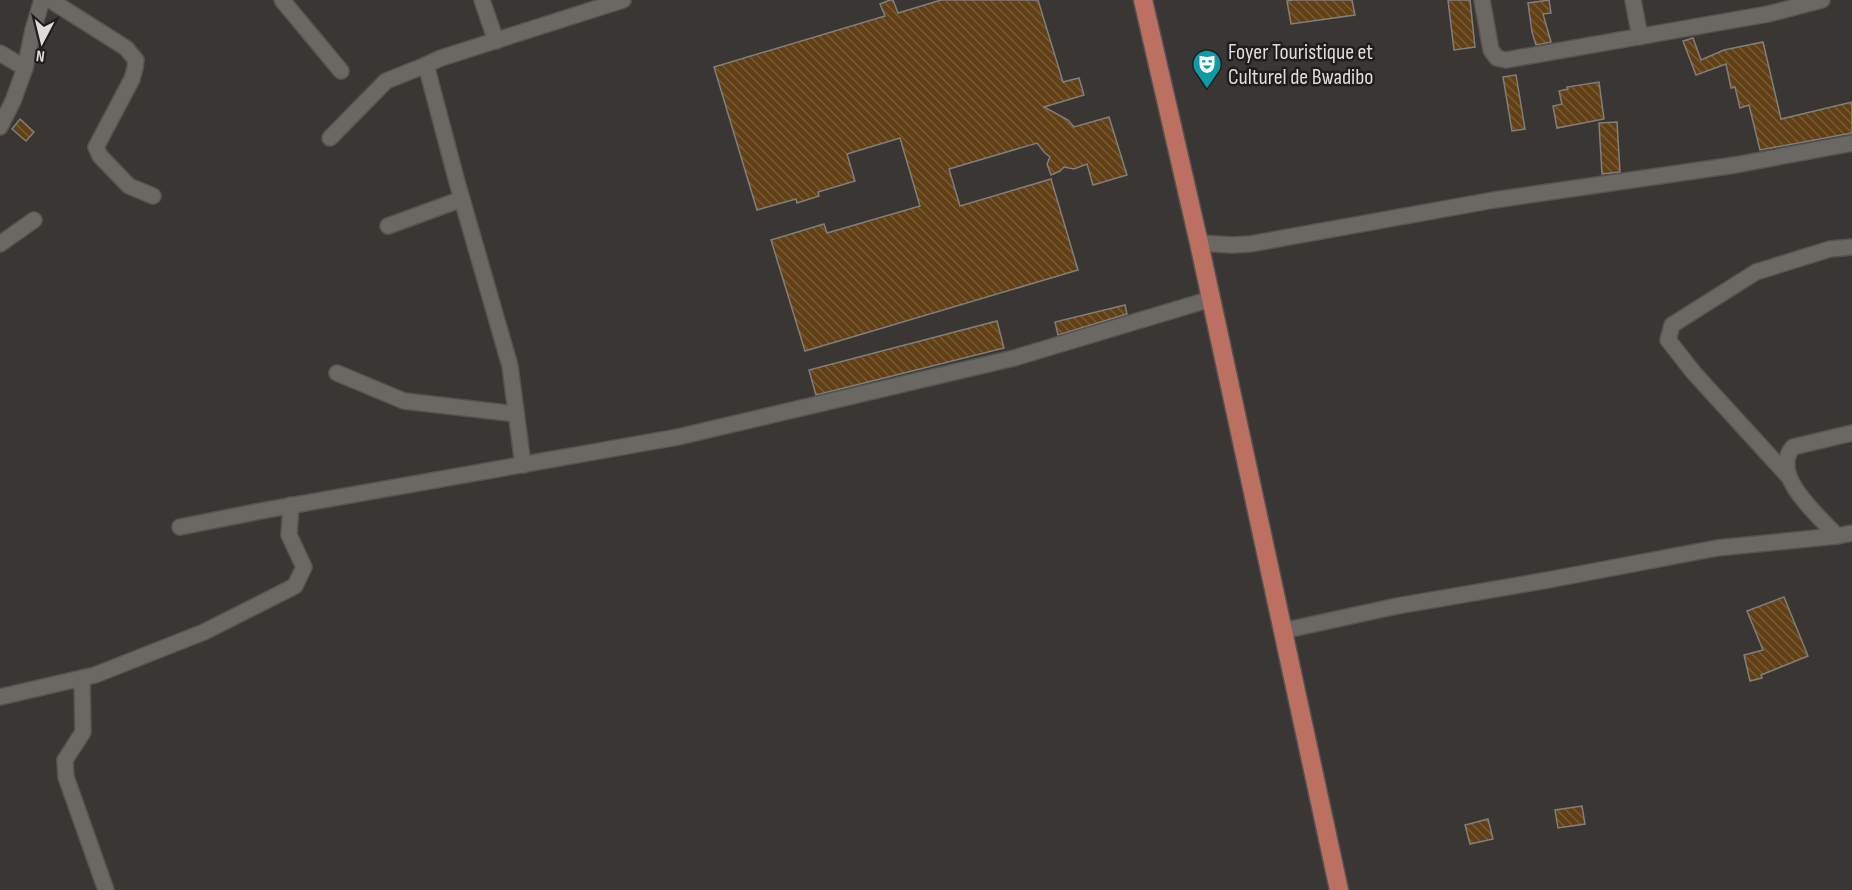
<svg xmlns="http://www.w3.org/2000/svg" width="1852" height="890" viewBox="0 0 1852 890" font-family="'Sofia Sans Condensed',sans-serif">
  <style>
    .building { fill: url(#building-back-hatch); stroke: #827e7b; stroke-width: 1.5 }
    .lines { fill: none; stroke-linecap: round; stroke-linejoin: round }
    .minor-casing { stroke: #555350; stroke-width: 18 }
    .major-casing { stroke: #555350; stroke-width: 21 }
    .minor { stroke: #6b6864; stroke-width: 15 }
    .major { stroke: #bb7062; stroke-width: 18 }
    .labels { text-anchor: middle; stroke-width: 5; stroke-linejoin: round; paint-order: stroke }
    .poi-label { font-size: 22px; fill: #dfdddb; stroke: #1f1e1c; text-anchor: start }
  </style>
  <defs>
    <pattern id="building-back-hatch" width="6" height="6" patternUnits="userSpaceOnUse" patternTransform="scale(1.5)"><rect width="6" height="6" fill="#624015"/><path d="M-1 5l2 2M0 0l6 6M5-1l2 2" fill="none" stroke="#785b36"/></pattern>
  </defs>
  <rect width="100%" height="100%" fill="#393633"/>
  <g class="building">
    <path d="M890,0H893L898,13L941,0H1038L1063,82L1079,78L1084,95L1044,107L1068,120L1074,127L1109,117L1127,175L1093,185L1087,164L1074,169L1064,167L1060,171L1051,175L1047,164L1050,157L1045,153L1037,143L949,169L960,206L1051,179L1078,270L805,351L771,240L824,224L827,233L920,206L900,138L847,154L855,181L818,192L819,196L797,203L796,199L757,210L714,67L885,16L880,4Z"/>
    <path d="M1293,0H1352L1355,15L1291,24L1287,1Z"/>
    <path d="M1448,0H1470L1475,47L1454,50Z"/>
    <path d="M1549,0L1551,13L1543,14L1551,42L1536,45L1532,32L1528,3Z"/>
    <path d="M1693,38L1701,60L1724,50L1763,42L1781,119L1852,102V133L1760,150L1749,105L1740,108L1735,87L1731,88L1726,64L1696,75L1683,41Z"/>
    <path d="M1516,75L1525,129L1512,131L1503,77Z"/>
    <path d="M1599,82L1604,119L1557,128L1553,106L1562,104L1559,91L1568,89L1567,87Z"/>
    <path d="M20,119L34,132L26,141L12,129Z"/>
    <path d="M1617,122L1620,172L1602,174L1599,123Z"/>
    <path d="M1125,305L1127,314L1058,335L1055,322Z"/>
    <path d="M997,321L1004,348L816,395L809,370Z"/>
    <path d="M1784,597L1808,656L1761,675L1762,678L1750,681L1744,655L1763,650L1747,611Z"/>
    <path d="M1582,806L1585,824L1558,828L1555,810Z"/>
    <path d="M1488,819L1493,839L1470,844L1465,825Z"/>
  </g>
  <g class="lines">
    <g class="minor-casing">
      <g id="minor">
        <path d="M50,0L126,48L136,60L135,68L132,79L96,147L100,156L129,186L153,196"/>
        <path d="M282,0L341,71"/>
        <path d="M482,0L496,41"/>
        <path d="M1482,0L1491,50L1497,58L1506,60L1768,14L1822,0"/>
        <path d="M1633,0L1640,37"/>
        <path d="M0,53L25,68"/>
        <path d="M0,127L13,101L25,68L33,30L42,0"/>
        <path d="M330,138L386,81L426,65"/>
        <path d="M388,226L462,199"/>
        <path d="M1199,243L1232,245L1250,244L1494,200L1735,165L1852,143"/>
        <path d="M0,244L34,220"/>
        <path d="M337,373L404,401L516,414"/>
        <path d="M523,465L510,366L457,182L426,65L441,58L623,0"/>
        <path d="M1788,476L1694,373L1668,340L1672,325L1756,272L1830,249L1852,247"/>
        <path d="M180,527L266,510L678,437L1014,358L1211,299"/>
        <path d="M1837,536C1819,516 1769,475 1793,447L1852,433"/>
        <path d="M1282,631L1397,606L1548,580L1717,548L1837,536L1852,533"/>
        <path d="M82,678L83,732L65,760L66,777L106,890"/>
        <path d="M0,697L95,675L204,632L295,586L304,567L289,535L291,505"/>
      </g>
    </g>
    <g class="major-casing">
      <path id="major" d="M1143,0L1199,243L1339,890"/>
    </g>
    <use href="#minor" class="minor"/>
    <use href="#major" class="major"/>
  </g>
  <defs>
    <g id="theatre-pin" transform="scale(1.5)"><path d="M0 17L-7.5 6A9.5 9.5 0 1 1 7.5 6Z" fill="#0f9aa8" stroke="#1f1e1c"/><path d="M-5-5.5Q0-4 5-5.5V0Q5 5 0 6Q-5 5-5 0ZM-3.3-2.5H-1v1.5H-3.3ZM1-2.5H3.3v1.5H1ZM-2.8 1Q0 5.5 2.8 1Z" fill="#fff"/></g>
  </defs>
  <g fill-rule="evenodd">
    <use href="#theatre-pin" x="1207" y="64"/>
  </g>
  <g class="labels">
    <g class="poi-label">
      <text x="1228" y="59">Foyer Touristique et<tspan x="1228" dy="25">Culturel de Bwadibo</tspan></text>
    </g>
  </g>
  <g transform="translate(42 42) rotate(187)" stroke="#1f1e1c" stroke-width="4.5" paint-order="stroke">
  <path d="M0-4.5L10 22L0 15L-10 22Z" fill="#dfdddb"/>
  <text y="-9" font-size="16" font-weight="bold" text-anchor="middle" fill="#dfdddb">N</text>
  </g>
</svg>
